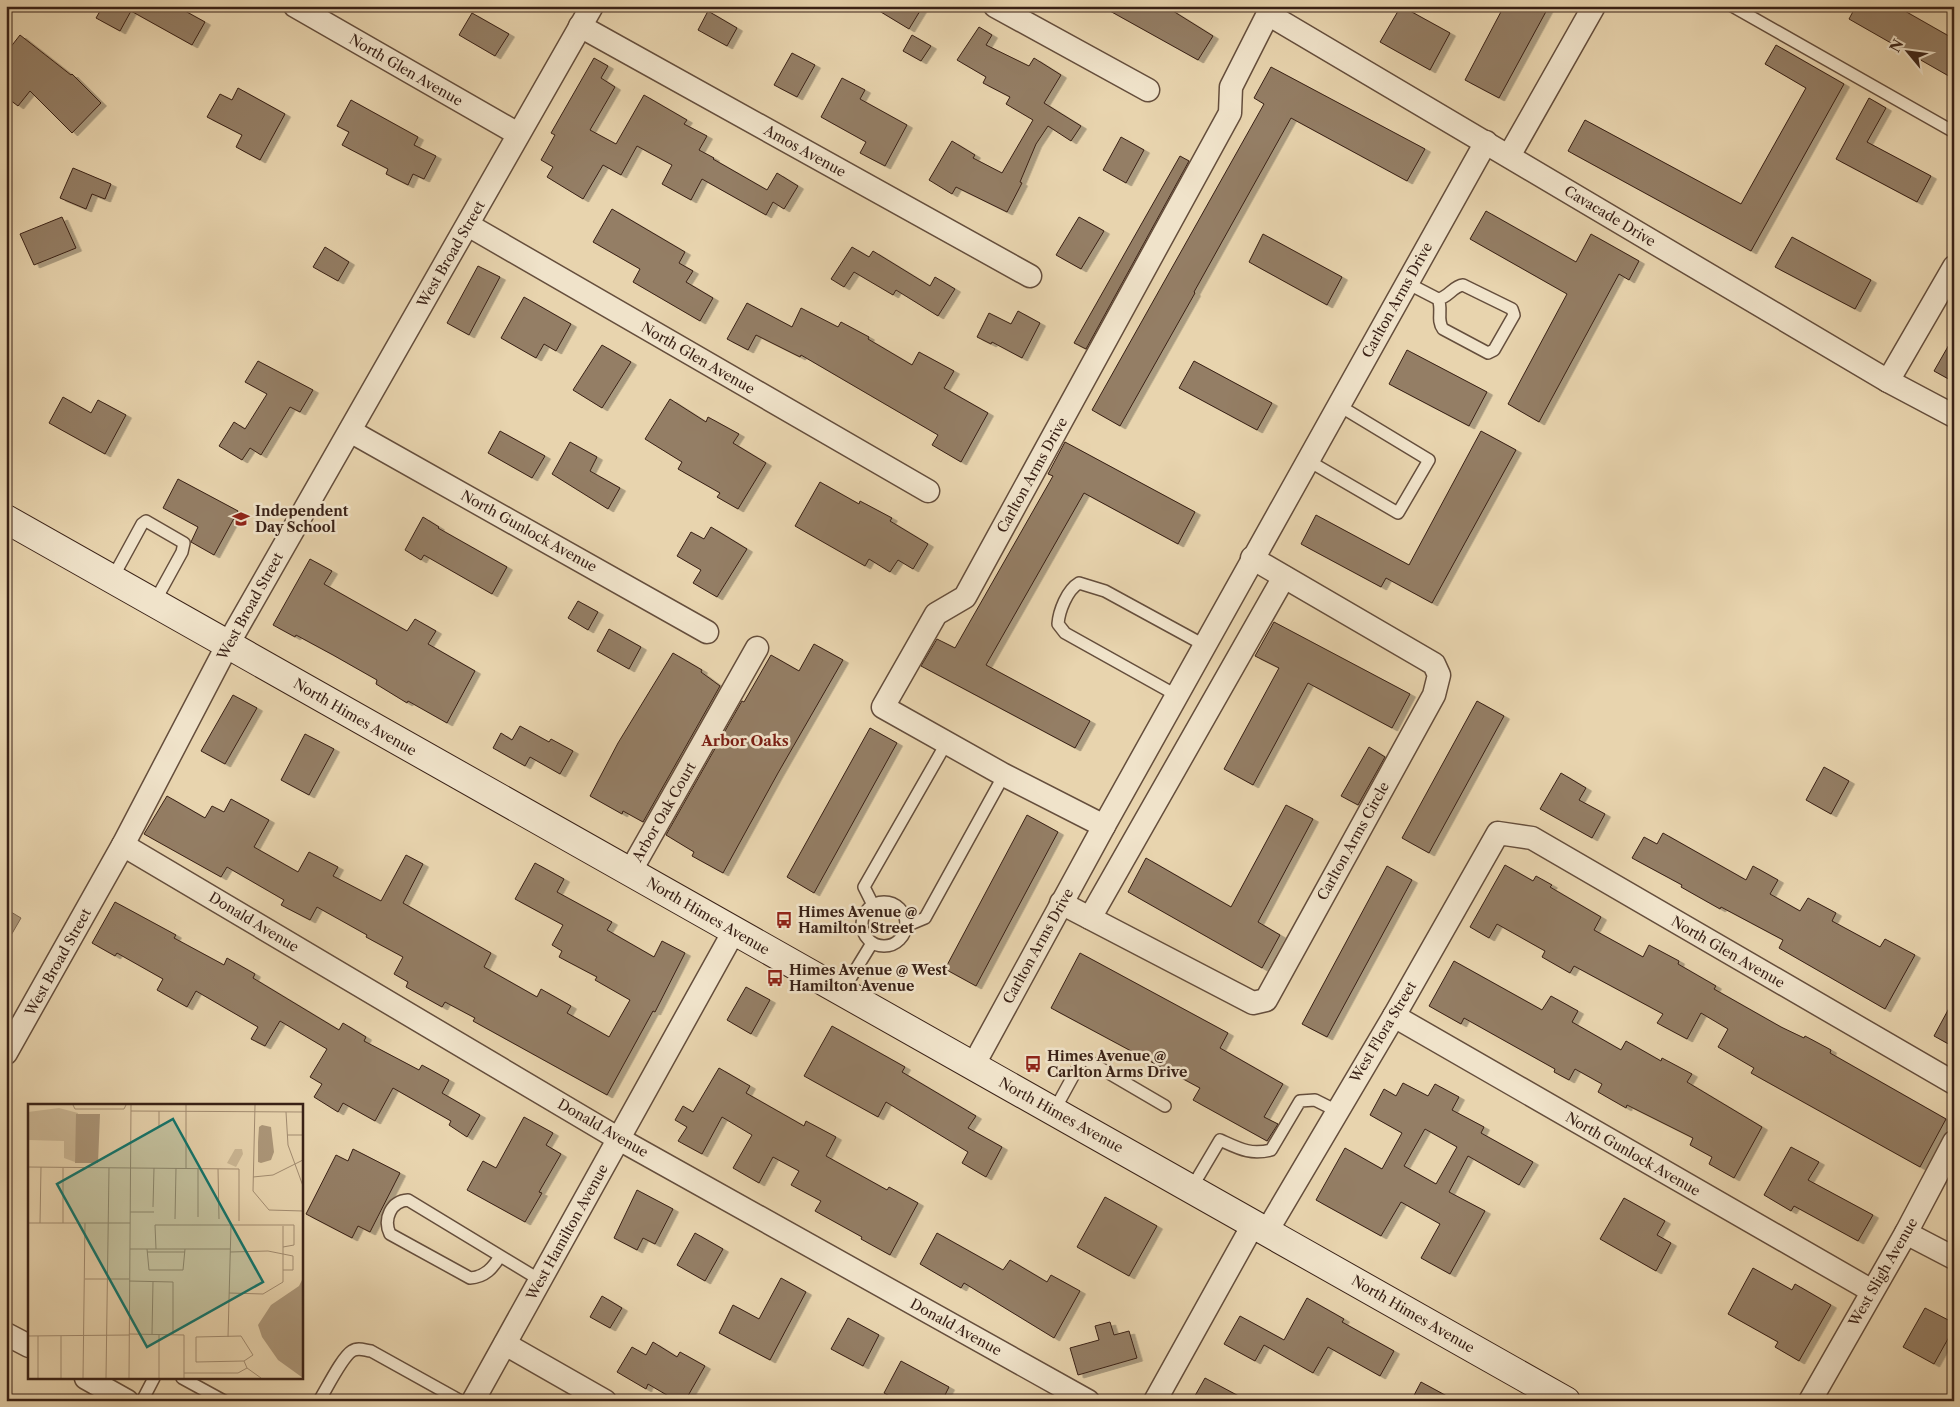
<svg xmlns="http://www.w3.org/2000/svg" width="1960" height="1407" viewBox="0 0 1960 1407" font-family="'Libre Caslon Text',serif">
  <style>
    .water { fill: #ac977a; stroke: #7e6852 }
    .building { fill: #947e65; stroke: #392116; fill-rule: evenodd; filter: url(#shadow) }
    .lines { fill: none; stroke-linecap: round; stroke-linejoin: round }
    .lane-casing { stroke: #654e3c; stroke-width: 14 }
    .street-casing { stroke: #654e3c; stroke-width: 25 }
    .secondary-casing { stroke: #392116; stroke-width: 30 }
    .lane { stroke: #f0e3ca; stroke-width: 11 }
    .street { stroke: #f0e3ca; stroke-width: 22 }
    .secondary { stroke: #f0e3ca; stroke-width: 28 }
    .labels { text-anchor: middle; stroke-width: 5; stroke-linejoin: round; paint-order: stroke }
    .street-label { font-size: 14px; fill: #392116; stroke: #f0e3ca }
    .poi-label { font-size: 14px; font-weight: bold; fill: #392116; stroke: #f0e3ca; text-anchor: start }
    .neighbourhood-label { font-size: 15px; font-weight: bold; fill: #7a1f14; stroke: #f0e3ca }
    .inset-road { fill: none; stroke: #a28c71; stroke-width: 1 }
    .view { fill: #0f766e; fill-opacity: 0.15; stroke: #0f766e; stroke-width: 2.5 }
    .inset-edge { fill: none; stroke: #392116; stroke-width: 2.5 }
  </style>
  <defs>
    <filter id="shadow"><feDropShadow dx="5.5" dy="3" stdDeviation="0" flood-color="#0004"/></filter>
  </defs>
  <rect width="100%" height="100%" fill="#e8d4ae"/>
  <filter id="stains"><feTurbulence type="fractalNoise" baseFrequency=".004" numOctaves="4"/><feColorMatrix values="0 0 0 0 .2 0 0 0 0 .09 0 0 0 0 .02 0 0 0 .5 -.17"/></filter>
  <radialGradient id="worn" r=".72"><stop offset=".6" stop-color="#630" stop-opacity="0"/><stop offset="1" stop-color="#630" stop-opacity=".3"/></radialGradient>
  <path class="water" d="M6,909L21,918L6,944Z"/>
  <g class="building">
    <path d="M103,6H176L205,22L192,45L131,11L120,31L96,18Z"/>
    <path d="M871,6H923L909,29Z"/>
    <path d="M1101,6H1165L1213,36L1198,60Z"/>
    <path d="M1401,6L1450,33L1430,70L1380,42Z"/>
    <path d="M1504,6H1549L1499,98L1465,80Z"/>
    <path d="M1856,6H1896L1954,39V79L1849,19Z"/>
    <path d="M708,11L737,28L727,46L698,30Z"/>
    <path d="M472,13L509,34L495,56L459,35Z"/>
    <path d="M979,27L992,35L986,45L1029,66L1034,58L1061,75L1044,103L1081,126L1071,141L1048,126L1036,144L1020,182L1022,183L1007,212L956,187L952,194L929,180L952,141L975,155L973,158L1002,173L1033,120L1006,104L1010,97L983,83L986,77L957,60Z"/>
    <path d="M20,35L71,75L72,74L101,103L72,133L30,91L18,106L6,97V53Z"/>
    <path d="M912,35L931,46L921,61L903,51Z"/>
    <path d="M1776,45L1844,84L1751,251L1568,151L1585,120L1741,204L1806,88L1765,64Z"/>
    <path d="M792,53L815,65L797,97L774,85Z"/>
    <path d="M594,58L608,66L601,78L615,87L590,130L616,144L644,95L687,120L684,124L707,136L699,150L714,158L713,159L767,190L777,173L798,186L784,209L773,202L766,215L702,179L691,200L662,184L672,165L637,146L621,175L603,165L583,199L547,177L553,167L541,160L555,135L551,133Z"/>
    <path d="M1271,67L1425,149L1407,181L1291,118L1194,292L1195,293L1120,426L1092,410L1264,104L1254,98Z"/>
    <path d="M842,78L865,90L860,99L907,125L885,166L860,153L866,142L821,117Z"/>
    <path d="M238,88L285,114L260,160L236,147L242,135L207,117L220,94L232,100Z"/>
    <path d="M1869,98L1886,108L1867,142L1931,176L1917,202L1836,159Z"/>
    <path d="M351,100L418,137L414,145L436,156L424,179L413,174L408,185L386,174L388,169L342,145L349,132L337,126Z"/>
    <path d="M1121,137L1144,150L1126,183L1103,170Z"/>
    <path d="M1180,156L1189,161L1086,349L1074,343Z"/>
    <path d="M73,168L111,184L105,199L92,194L86,209L60,198Z"/>
    <path d="M612,209L685,252L679,263L693,271L686,282L713,298L700,321L633,282L640,269L593,242Z"/>
    <path d="M1486,211L1576,262L1591,234L1639,261L1629,280L1619,274L1539,422L1508,404L1567,294L1470,239Z"/>
    <path d="M62,217L76,248L34,265L20,234Z"/>
    <path d="M1079,217L1104,231L1081,269L1056,255Z"/>
    <path d="M1263,234L1342,277L1327,305L1249,262Z"/>
    <path d="M1792,237L1871,280L1855,309L1775,267Z"/>
    <path d="M325,247L349,262L338,281L313,267Z"/>
    <path d="M852,247L869,257L873,251L930,286L935,277L955,289L938,316L896,290L893,295L854,272L844,287L831,279Z"/>
    <path d="M478,266L500,277L469,335L447,323Z"/>
    <path d="M524,297L571,324L556,351L544,344L536,358L501,338Z"/>
    <path d="M747,303L792,327L801,308L838,327L841,322L869,337L868,339L912,365L919,352L954,371L944,388L988,413L961,462L932,445L938,435L801,355L800,357L756,335L748,350L727,339Z"/>
    <path d="M1018,311L1040,323L1022,358L992,342L991,344L977,337L989,313L1011,324Z"/>
    <path d="M1954,336V382L1934,371Z"/>
    <path d="M602,345L631,362L602,408L573,390Z"/>
    <path d="M1407,350L1487,392L1469,426L1389,384Z"/>
    <path d="M258,361L313,390L300,412L290,407L261,455L250,448L242,460L219,446L234,422L245,429L267,394L245,382Z"/>
    <path d="M1194,361L1272,403L1257,430L1179,388Z"/>
    <path d="M63,397L91,413L98,400L126,415L105,454L49,423Z"/>
    <path d="M670,399L706,422L708,417L739,434L733,443L766,463L738,509L717,497L720,493L678,469L682,462L645,439Z"/>
    <path d="M500,431L545,456L532,478L488,453Z"/>
    <path d="M1481,431L1516,450L1432,603L1386,578L1381,587L1301,544L1316,515L1409,565Z"/>
    <path d="M570,442L597,457L590,471L620,488L608,509L552,474Z"/>
    <path d="M1065,442L1195,512L1178,544L1084,493L986,665L1090,721L1075,748L921,666L937,639L955,648L1053,476L1048,474Z"/>
    <path d="M178,479L238,511L214,555L191,542L198,527L163,508Z"/>
    <path d="M820,482L859,504L860,501L892,518L890,521L928,544L913,569L898,560L890,572L869,559L865,566L795,526Z"/>
    <path d="M423,517L439,527L438,528L507,567L492,594L424,555L421,560L405,550Z"/>
    <path d="M711,527L747,549L717,597L693,583L701,570L677,556L691,532L704,539Z"/>
    <path d="M310,559L332,571L324,584L407,631L415,619L436,631L428,644L475,671L447,723L408,701L407,703L376,684L377,680L333,655L296,635L295,637L273,625Z"/>
    <path d="M578,601L598,612L588,630L568,618Z"/>
    <path d="M1274,622L1410,694L1392,728L1308,683L1253,785L1224,769L1279,668L1255,656Z"/>
    <path d="M609,629L641,647L629,669L597,651Z"/>
    <path d="M814,644L843,660L778,773L723,873L692,856L694,852L666,835L742,701L744,702L771,655L799,671Z"/>
    <path d="M673,653L702,670L701,672L720,686L643,822L623,811L622,814L590,796L618,743Z"/>
    <path d="M233,695L257,708L225,764L201,751Z"/>
    <path d="M1477,701L1504,716L1429,853L1402,838Z"/>
    <path d="M520,726L549,742L551,739L573,751L560,774L530,757L525,766L493,748L501,733L512,740Z"/>
    <path d="M870,728L897,743L814,893L787,877Z"/>
    <path d="M305,734L334,749L309,795L281,780Z"/>
    <path d="M1369,747L1385,757L1358,805L1341,796Z"/>
    <path d="M1824,767L1849,781L1831,814L1806,800Z"/>
    <path d="M1561,773L1586,788L1579,800L1605,814L1592,838L1540,809Z"/>
    <path d="M167,796L205,818L212,806L224,812L231,799L269,820L254,847L298,872L309,852L338,867L333,876L381,901L406,855L423,864L403,903L491,953L484,967L537,997L541,989L571,1006L567,1013L609,1037L630,1000L595,980L597,977L559,957L562,951L552,945L563,925L515,899L535,863L564,879L557,892L612,922L607,930L654,957L662,941L685,953L655,1012L653,1011L607,1095L473,1021L475,1018L445,1002L442,1007L406,987L408,982L394,974L403,957L366,937L367,935L317,907L310,920L281,905L284,900L227,867L221,877L144,834Z"/>
    <path d="M1286,805L1313,819L1258,922L1280,935L1262,968L1128,892L1146,858L1231,907Z"/>
    <path d="M1027,815L1058,832L976,986L945,969Z"/>
    <path d="M1663,833L1746,880L1753,866L1778,880L1770,894L1800,911L1808,898L1836,913L1832,921L1880,947L1885,939L1915,955L1885,1009L1779,948L1783,940L1721,907L1720,909L1681,887L1682,885L1632,858L1644,837L1657,844Z"/>
    <path d="M1505,865L1533,881L1536,876L1552,885L1550,887L1601,917L1594,930L1643,957L1649,945L1679,961L1678,964L1716,986L1714,989L1781,1027L1804,1038L1805,1036L1831,1050L1830,1053L1946,1119L1920,1167L1751,1073L1754,1068L1718,1047L1728,1029L1701,1013L1687,1039L1657,1023L1663,1014L1574,966L1570,973L1542,957L1545,951L1497,924L1489,938L1470,927Z"/>
    <path d="M1387,866L1412,880L1327,1037L1302,1024Z"/>
    <path d="M115,902L176,935L174,938L224,965L227,958L255,974L253,978L339,1030L343,1023L366,1037L364,1041L419,1070L422,1065L449,1080L442,1093L480,1115L467,1137L449,1125L451,1121L393,1088L375,1121L343,1103L338,1112L314,1097L322,1084L310,1077L327,1049L280,1021L265,1046L251,1039L258,1027L196,991L187,1007L157,990L163,979L117,953L115,956L92,943Z"/>
    <path d="M1080,953L1228,1033L1220,1048L1283,1084L1264,1117L1278,1124L1267,1141L1193,1100L1200,1088L1051,1008Z"/>
    <path d="M1454,961L1542,1010L1551,996L1578,1011L1572,1022L1621,1050L1626,1041L1661,1061L1662,1058L1692,1074L1687,1082L1762,1127L1734,1178L1709,1164L1712,1157L1690,1145L1693,1138L1627,1105L1626,1108L1598,1092L1602,1084L1575,1069L1569,1080L1554,1072L1555,1069L1464,1018L1461,1024L1429,1006Z"/>
    <path d="M746,987L770,1000L751,1034L727,1020Z"/>
    <path d="M1954,999V1047L1934,1036Z"/>
    <path d="M832,1026L905,1067L902,1072L976,1116L968,1128L1002,1147L986,1177L962,1163L968,1152L886,1102L878,1117L804,1076Z"/>
    <path d="M719,1068L750,1086L746,1093L804,1126L806,1121L836,1137L826,1156L887,1190L889,1187L918,1203L890,1255L861,1239L862,1237L815,1211L821,1201L791,1185L799,1171L773,1157L759,1183L733,1168L752,1135L722,1117L702,1154L678,1141L687,1127L675,1120L683,1106L693,1112Z"/>
    <path d="M1403,1083L1428,1096L1435,1084L1459,1097L1452,1110L1484,1127L1481,1133L1533,1162L1519,1185L1468,1156L1449,1192L1485,1211L1450,1274L1421,1258L1440,1224L1401,1202L1381,1236L1316,1200L1345,1148L1382,1169L1402,1133L1370,1115L1384,1089L1396,1096ZM1425,1129L1457,1147L1436,1184L1404,1166Z"/>
    <path d="M524,1117L553,1133L546,1145L561,1154L539,1192L542,1193L525,1222L467,1190L483,1161L496,1168Z"/>
    <path d="M1791,1147L1819,1162L1808,1180L1873,1215L1858,1241L1794,1206L1791,1211L1764,1195Z"/>
    <path d="M353,1149L400,1173L370,1232L358,1226L352,1238L306,1214L336,1155L348,1161Z"/>
    <path d="M637,1190L673,1209L655,1244L643,1238L637,1250L614,1238Z"/>
    <path d="M1105,1197L1157,1226L1129,1276L1077,1247Z"/>
    <path d="M1624,1198L1665,1221L1657,1235L1671,1243L1656,1271L1600,1239Z"/>
    <path d="M695,1233L723,1249L705,1281L677,1265Z"/>
    <path d="M937,1233L1003,1270L1010,1260L1047,1282L1051,1275L1080,1291L1054,1338L964,1283L961,1288L920,1264Z"/>
    <path d="M1753,1268L1792,1290L1795,1284L1831,1305L1799,1361L1775,1347L1778,1342L1728,1314Z"/>
    <path d="M781,1278L806,1292L770,1360L719,1333L733,1305L759,1319Z"/>
    <path d="M602,1296L622,1308L610,1328L590,1317Z"/>
    <path d="M1307,1298L1344,1319L1342,1322L1394,1351L1380,1376L1328,1347L1313,1373L1264,1345L1255,1361L1224,1344L1240,1316L1284,1340Z"/>
    <path d="M1925,1308L1954,1323V1328L1934,1364L1903,1347Z"/>
    <path d="M848,1318L879,1335L863,1366L831,1349Z"/>
    <path d="M1110,1322L1114,1335L1129,1331L1137,1358L1078,1375L1070,1348L1099,1340L1095,1326Z"/>
    <path d="M653,1342L677,1357L680,1352L705,1366L685,1401H677L648,1384L646,1389L617,1372L632,1347L646,1355Z"/>
    <path d="M901,1361L949,1387L942,1401H899L884,1393Z"/>
    <path d="M1205,1378L1248,1401H1192Z"/>
    <path d="M1421,1382L1456,1401H1411Z"/>
  </g>
  <g class="lines">
    <g class="lane-casing">
      <g id="lane">
        <path d="M1732,6L1954,132"/>
        <path d="M1407,283L1438,299C1443,309 1436,320 1443,329L1488,353L1494,350L1514,315L1512,309L1463,285C1453,286 1448,298 1438,299"/>
        <path d="M1307,460L1398,513L1429,460L1338,405"/>
        <path d="M112,579L142,524L146,521L184,543L182,552L154,603"/>
        <path d="M1176,695L1065,633L1058,624C1059,611 1067,590 1079,583L1105,591L1204,645"/>
        <circle cx="884" cy="924" r="22"/>
        <path d="M873,905L864,887L947,742"/>
        <path d="M906,923H913L925,918L1004,775"/>
        <path d="M842,992L872,943"/>
        <path d="M1054,1111L1083,1058L1165,1106"/>
        <path d="M1191,1189L1220,1140C1240,1149 1250,1155 1271,1150L1300,1101L1315,1100L1337,1111"/>
        <path d="M500,1256C493,1268 485,1277 470,1278L390,1234C383,1219 391,1201 408,1200L540,1280"/>
        <path d="M182,1378L224,1401"/>
        <path d="M142,1401L154,1378"/>
        <path d="M319,1401C326,1390 342,1357 352,1351C358,1347 364,1350 371,1351L461,1401"/>
      </g>
    </g>
    <g class="street-casing">
      <g id="street">
        <path d="M295,6L518,134"/>
        <path d="M995,6L1148,90"/>
        <path d="M1268,14L1888,381L1954,416"/>
        <path d="M580,26L1030,276"/>
        <path d="M1509,156L1594,6"/>
        <path d="M468,225L928,491"/>
        <path d="M1888,381L1954,267"/>
        <path d="M350,431L707,632"/>
        <path d="M1104,826L1486,142"/>
        <path d="M123,845L619,1139L1088,1401"/>
        <path d="M630,872L757,648"/>
        <path d="M1061,903L1253,1003L1266,1000L1434,695L1439,675L1434,664L1252,558"/>
        <path d="M1090,918L1284,577"/>
        <path d="M1394,1016L1872,1291"/>
        <path d="M6,1053L123,845L228,644L592,6"/>
        <path d="M973,1066L1104,826L1004,775L883,707L936,614L965,597L1230,113L1231,87L1272,6"/>
        <path d="M1267,1231L1394,1016L1498,833L1532,838L1954,1083"/>
        <path d="M1906,1233L1954,1258"/>
        <path d="M6,1334L29,1346"/>
        <path d="M505,1344L605,1401"/>
        <path d="M86,1378L127,1401"/>
        <path d="M473,1401L734,931"/>
        <path d="M1155,1401L1254,1223"/>
        <path d="M1810,1401L1906,1233L1954,1142"/>
      </g>
    </g>
    <g class="secondary-casing">
      <path id="secondary" d="M6,519L1566,1401"/>
    </g>
    <use href="#lane" class="lane"/>
    <use href="#street" class="street"/>
    <use href="#secondary" class="secondary"/>
  </g>
  <defs>
    <g id="school-bare" transform="scale(1.35)"><path d="M0-5L7-2L0 1L-7-2ZM-4 1L0 2.5L4 1V4Q0 6-4 4Z" fill="#8f2418" stroke="#f0e3ca" stroke-width="2.5" paint-order="stroke"/></g>
    <g id="bus-bare" transform="scale(1.35)"><path d="M-5-6H5V4H4V6H2V4H-2V6H-4V4H-5ZM-3.5-4V0h7V-4ZM-3.5 1.2v1.5H-2V1.2ZM2 1.2v1.5H3.5V1.2Z" fill="#8f2418" stroke="#f0e3ca" stroke-width="2.5" paint-order="stroke"/></g>
  </defs>
  <g fill-rule="evenodd">
    <use href="#school-bare" x="241" y="519"/>
    <use href="#bus-bare" x="784" y="920"/>
    <use href="#bus-bare" x="775" y="978"/>
    <use href="#bus-bare" x="1033" y="1064"/>
  </g>
  <g class="labels">
    <g class="street-label">
      <text transform="translate(406 70) rotate(30)" y="5">North Glen Avenue</text>
      <text transform="translate(805 151) rotate(29)" y="5">Amos Avenue</text>
      <text transform="translate(1610 216) rotate(31)" y="5">Cavacade Drive</text>
      <text transform="translate(451 254) rotate(-60)" y="5">West Broad Street</text>
      <text transform="translate(1397 300) rotate(-61)" y="5">Carlton Arms Drive</text>
      <text transform="translate(698 358) rotate(30)" y="5">North Glen Avenue</text>
      <text transform="translate(1032 475) rotate(-61)" y="5">Carlton Arms Drive</text>
      <text transform="translate(529 531) rotate(29)" y="5">North Gunlock Avenue</text>
      <text transform="translate(250 606) rotate(-61)" y="5">West Broad Street</text>
      <text transform="translate(355 717) rotate(30)" y="5">North Himes Avenue</text>
      <text transform="translate(664 812) rotate(-60)" y="5">Arbor Oak Court</text>
      <text transform="translate(1353 841) rotate(-61)" y="5">Carlton Arms Circle</text>
      <text transform="translate(708 916) rotate(30)" y="5">North Himes Avenue</text>
      <text transform="translate(254 922) rotate(31)" y="5">Donald Avenue</text>
      <text transform="translate(1038 946) rotate(-61)" y="5">Carlton Arms Drive</text>
      <text transform="translate(1728 952) rotate(30)" y="5">North Glen Avenue</text>
      <text transform="translate(58 962) rotate(-61)" y="5">West Broad Street</text>
      <text transform="translate(1383 1032) rotate(-59)" y="5">West Flora Street</text>
      <text transform="translate(1061 1115) rotate(29)" y="5">North Himes Avenue</text>
      <text transform="translate(603 1128) rotate(30)" y="5">Donald Avenue</text>
      <text transform="translate(1633 1154) rotate(30)" y="5">North Gunlock Avenue</text>
      <text transform="translate(567 1232) rotate(-61)" y="5">West Hamilton Avenue</text>
      <text transform="translate(1883 1272) rotate(-60)" y="5">West Sligh Avenue</text>
      <text transform="translate(1413 1314) rotate(30)" y="5">North Himes Avenue</text>
      <text transform="translate(956 1327) rotate(29)" y="5">Donald Avenue</text>
    </g>
    <g class="poi-label">
      <text x="255" y="516">Independent<tspan x="255" dy="16">Day School</tspan></text>
      <text x="798" y="917">Himes Avenue @<tspan x="798" dy="16">Hamilton Street</tspan></text>
      <text x="789" y="975">Himes Avenue @ West<tspan x="789" dy="16">Hamilton Avenue</tspan></text>
      <text x="1047" y="1061">Himes Avenue @<tspan x="1047" dy="16">Carlton Arms Drive</tspan></text>
    </g>
    <g class="neighbourhood-label">
      <text x="745" y="746">Arbor Oaks</text>
    </g>
  </g>
  <g transform="translate(28 1104)">
    <rect width="275" height="275" fill="#e8d4ae"/>
    <path d="M31,4L50,9L47,58L36,54V37L0,36V8ZM207,45H214L215,50L208,63L199,59Z" fill="#cab694"/>
    <path d="M48,10H72L70,59H47ZM234,21L243,23L246,48L243,56L233,59L230,58V38L231,23ZM275,174V274L250,256L234,233L230,221L243,201L271,182Z" fill="#ac977a"/>
    <path class="inset-road" d="M45,1L47,5H96L98,1M227,1L225,87L241,106L275,107M103,7L275,8M258,8L260,41L275,82M131,23V7M259,31H275M0,63L211,65V117M35,64V119M158,64V1M190,65L191,115M225,73L245,71L275,56M125,103L126,64M102,108H126M170,113V65M147,115L148,64M0,119H102M12,119L13,63M102,145H128L127,121H266V141L255,143M119,145L121,166H155L157,145M128,145H202M119,148H157M202,148L240,147L265,152V166H255M57,175H101M101,177L145,178V230M201,189L235,190L255,178V122M101,230L156,231V274M124,230L125,178M0,232L101,231M10,232V274M213,232L225,251L216,257L168,258V233ZM200,233L203,121M216,257L219,264L233,274M156,269H210L219,264M33,274V232M55,274L57,119M78,274L81,64M101,274L103,1M131,274V230"/>
    <path class="view" d="M145,15L235,178L119,243L29,80Z"/>
    <rect width="275" height="275" class="inset-edge"/>
  </g>
  <rect width="1960" height="1407" fill="none" stroke="#e8d4ae" stroke-width="25"/>
  <rect x="8" y="8" width="1945" height="1392" fill="none" stroke="#392116" stroke-width="2.5"/>
  <rect x="12" y="12" width="1935" height="1382" fill="none" stroke="#392116"/>
  <g transform="translate(1908 52) rotate(299)" stroke="#f0e3ca" stroke-width="4" paint-order="stroke">
  <path d="M0-4L9 19L0 12L-9 19Z" fill="#392116"/>
  <text y="-8" font-size="14" font-weight="bold" text-anchor="middle" fill="#392116">N</text>
  </g>
  <rect width="100%" height="100%" filter="url(#stains)"/>
  <rect width="100%" height="100%" fill="url(#worn)"/>
</svg>
